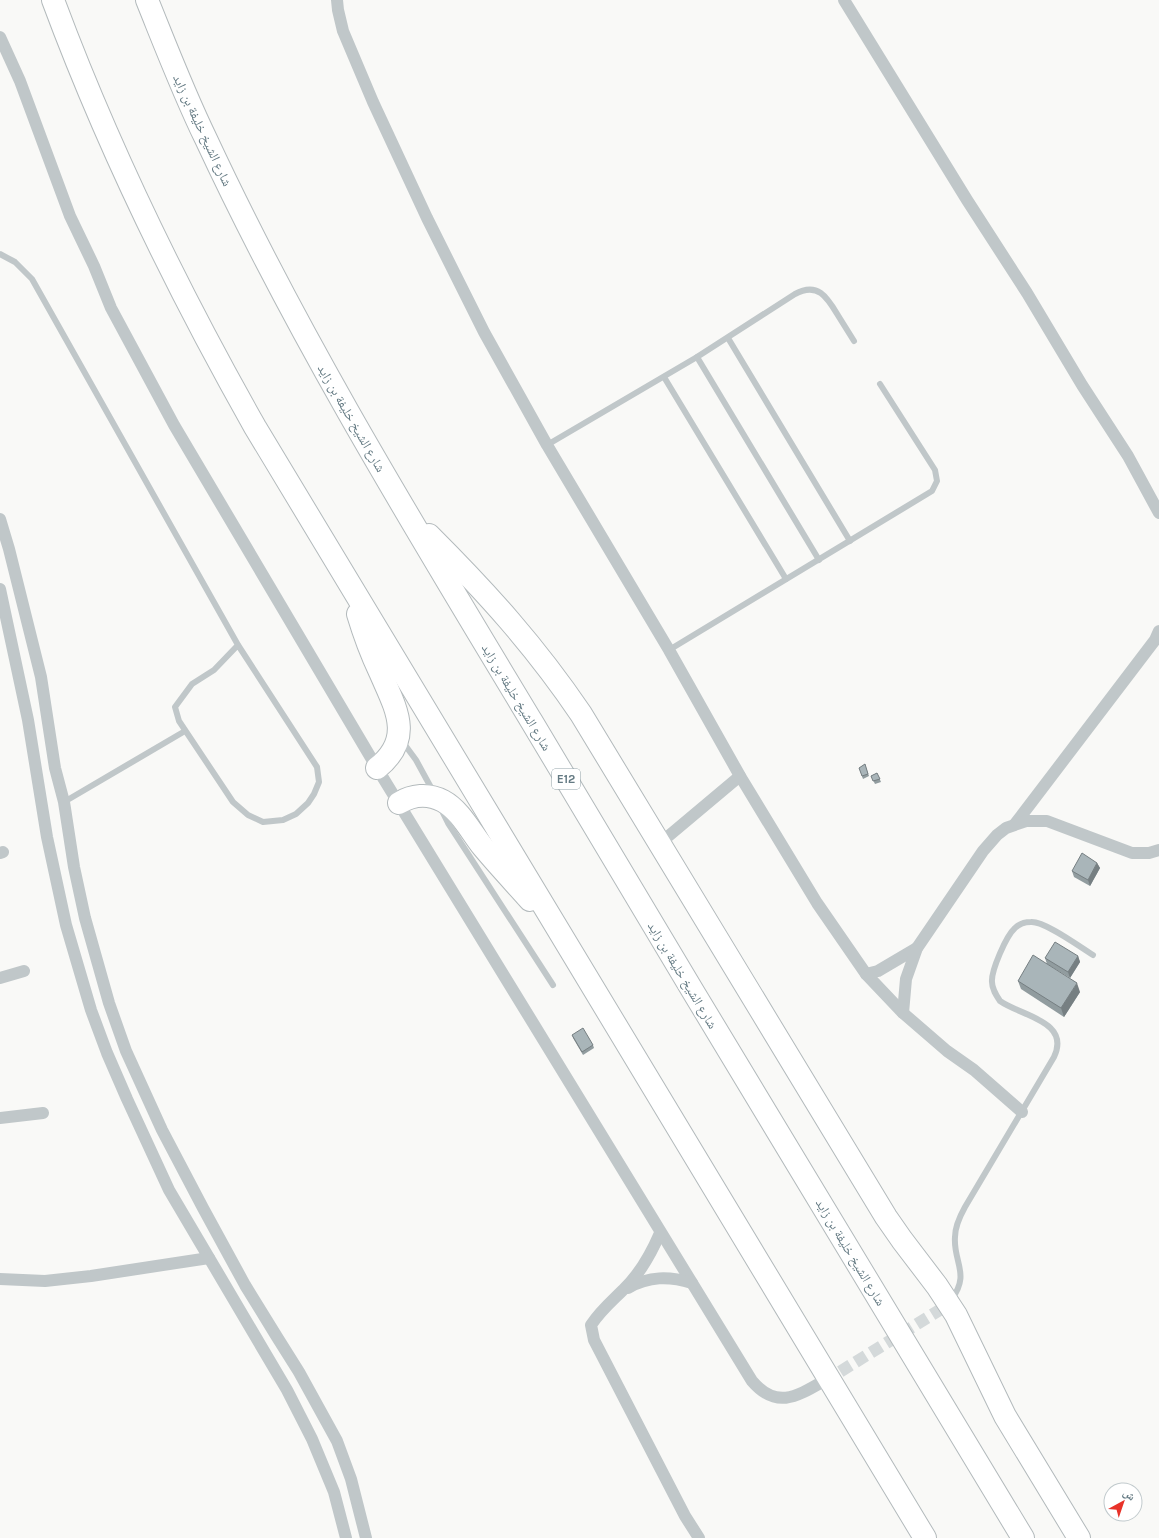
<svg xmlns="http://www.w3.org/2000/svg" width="1159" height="1538" viewBox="0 0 1159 1538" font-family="Karla,'Noto Naskh Arabic',sans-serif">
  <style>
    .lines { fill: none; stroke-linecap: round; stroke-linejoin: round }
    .minor-tunnel { stroke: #d4d9da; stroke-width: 12; stroke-dasharray: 12 6; stroke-linecap: butt }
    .motorway-casing { stroke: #b3babc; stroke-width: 24 }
    .service { stroke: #c0c7c9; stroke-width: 6 }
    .minor { stroke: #c0c7c9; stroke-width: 12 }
    .motorway { stroke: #fff; stroke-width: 22 }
    .wall { fill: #919c9f }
    .shaded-wall { fill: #767f82 }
    .building { fill: #a9b5b9; stroke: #767f82 }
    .labels { text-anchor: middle; stroke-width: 4; stroke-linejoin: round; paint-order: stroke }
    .shield { fill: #fff; stroke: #92a2a8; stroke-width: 1 }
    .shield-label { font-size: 12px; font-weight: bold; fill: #647a83 }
    .street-label { font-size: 13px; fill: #647a83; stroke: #fff }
  </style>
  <rect width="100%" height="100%" fill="#f9f9f7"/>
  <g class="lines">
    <path class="minor-tunnel" d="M825,1381L943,1308"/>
    <g class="motorway-casing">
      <g id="motorway">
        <path d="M53,0C108,148 177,289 255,427L925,1538"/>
        <path d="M147,0C166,47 184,94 206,139C300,341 417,531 532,722C694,995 859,1266 1023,1538"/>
        <path d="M429,535C487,593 535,646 581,714L886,1217L902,1240L937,1286L956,1315L1005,1416L1079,1538"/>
        <path d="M358,614C364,634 371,653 380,672C395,707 415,738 377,768"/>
        <path d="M399,803C412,795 428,793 443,801C460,810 471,832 483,847C498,865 514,882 530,900"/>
      </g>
    </g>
    <g class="service">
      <path d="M0,254L15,262L32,279L238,645L317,767L319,782L314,794L308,803L296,814L283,820L263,822L248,815L233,802L179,721L175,707L192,684L214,670L238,645"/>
      <path d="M728,338L850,541"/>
      <path d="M697,357L819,560"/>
      <path d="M664,377L786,579"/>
      <path d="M547,445L697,357L795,294C819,281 828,299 839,317C844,325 849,333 854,341"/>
      <path d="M669,650L932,491L937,481L935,470L880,384"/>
      <path d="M402,741L416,760L434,793"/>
      <path d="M64,802L185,731"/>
      <path d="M441,809L448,823L553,985"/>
      <path d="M951,1300C971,1274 953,1262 955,1237C955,1226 960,1216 965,1207L1054,1057C1071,1021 1021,1016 1000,1001C996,995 992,989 992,982C991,971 1006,936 1015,928C1019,924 1025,922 1031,922C1045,921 1080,947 1093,955"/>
    </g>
    <g class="minor">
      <path d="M337,0L338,10L343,31L373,102L427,218L484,332L547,445L669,650L740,776L817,903L866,974L903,1013L947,1051L974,1070L1022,1112"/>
      <path d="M844,0L967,200L1027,293L1082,385L1128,456L1159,513"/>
      <path d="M0,37L20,81L70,216L94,266L111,308L174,425L377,768L752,1381C776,1409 796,1397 822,1382"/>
      <path d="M0,519L9,549L41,677L55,768L64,802L74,867L85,918L109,1003L126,1051L162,1130L203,1208L245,1285L277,1337L299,1372L337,1441L351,1479L366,1538"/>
      <path d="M0,589L28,720L47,837L66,925L91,1010L107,1053L127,1099L169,1190L287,1390L312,1439L334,1492L346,1538"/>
      <path d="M1015,824L1155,640L1159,631"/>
      <path d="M659,844L740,776"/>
      <path d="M0,853L3,852"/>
      <path d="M866,974L878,971L917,948"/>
      <path d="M0,978L24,971"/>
      <path d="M903,1013L906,979L917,948L983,851L997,835L1006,828L1026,821H1047L1132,853H1149L1159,850"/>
      <path d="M0,1118L43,1113"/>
      <path d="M660,1233C651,1254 640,1274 623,1290C611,1302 601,1310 591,1325L594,1340L685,1516L699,1538"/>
      <path d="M0,1279L45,1281L91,1276L209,1258"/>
      <path d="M628,1288C649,1276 669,1276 692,1283"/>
    </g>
    <use href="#motorway" class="motorway"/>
  </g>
  <g class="wall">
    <path d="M865,764L869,776L863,779L859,768Z"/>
    <path d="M877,773L881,782L875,784L871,776Z"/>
    <path d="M1097,863L1100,868L1090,886L1074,877L1072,871Z"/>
    <path d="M1078,956L1080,962L1070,978L1047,964L1045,958Z"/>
    <path d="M1018,981L1080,992L1064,1017L1021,989Z"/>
    <path d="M572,1035L593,1045L594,1048L583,1055L573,1038Z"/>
  </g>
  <g class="shaded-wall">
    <path d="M1097,863L1100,868L1090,886L1088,880Z"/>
    <path d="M1078,956L1080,962L1070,978L1068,972Z"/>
    <path d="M1077,983L1080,992L1064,1017L1061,1008Z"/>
  </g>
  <g class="building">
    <path d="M865,764L868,774L862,776L859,768Z"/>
    <path d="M877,773L880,779L873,781L871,776Z"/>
    <path d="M1082,853L1097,863L1088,880L1072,871Z"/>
    <path d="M1055,942L1078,956L1068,972L1045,958Z"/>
    <path d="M1033,955L1077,983L1061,1008L1018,981Z"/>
    <path d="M583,1028L593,1045L582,1052L572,1035Z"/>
  </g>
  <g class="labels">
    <rect class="shield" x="552" y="769" width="28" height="20" rx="3"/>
    <g class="shield-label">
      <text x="566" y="783">E12</text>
    </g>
    <g class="street-label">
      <text transform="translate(203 130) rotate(65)" y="5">شارع الشيخ خليفة بن زايد</text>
      <text transform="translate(352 418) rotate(60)" y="5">شارع الشيخ خليفة بن زايد</text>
      <text transform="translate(517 697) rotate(59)" y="5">شارع الشيخ خليفة بن زايد</text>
      <text transform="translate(683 975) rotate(59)" y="5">شارع الشيخ خليفة بن زايد</text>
      <text transform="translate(851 1252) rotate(59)" y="5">شارع الشيخ خليفة بن زايد</text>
    </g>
  </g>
  <g transform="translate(1123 1502) rotate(40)"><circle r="19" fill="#ffffff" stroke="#c1cacd"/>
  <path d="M0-3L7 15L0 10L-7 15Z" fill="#e83229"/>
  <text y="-6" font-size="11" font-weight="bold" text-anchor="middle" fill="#647a83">ش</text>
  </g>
</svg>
